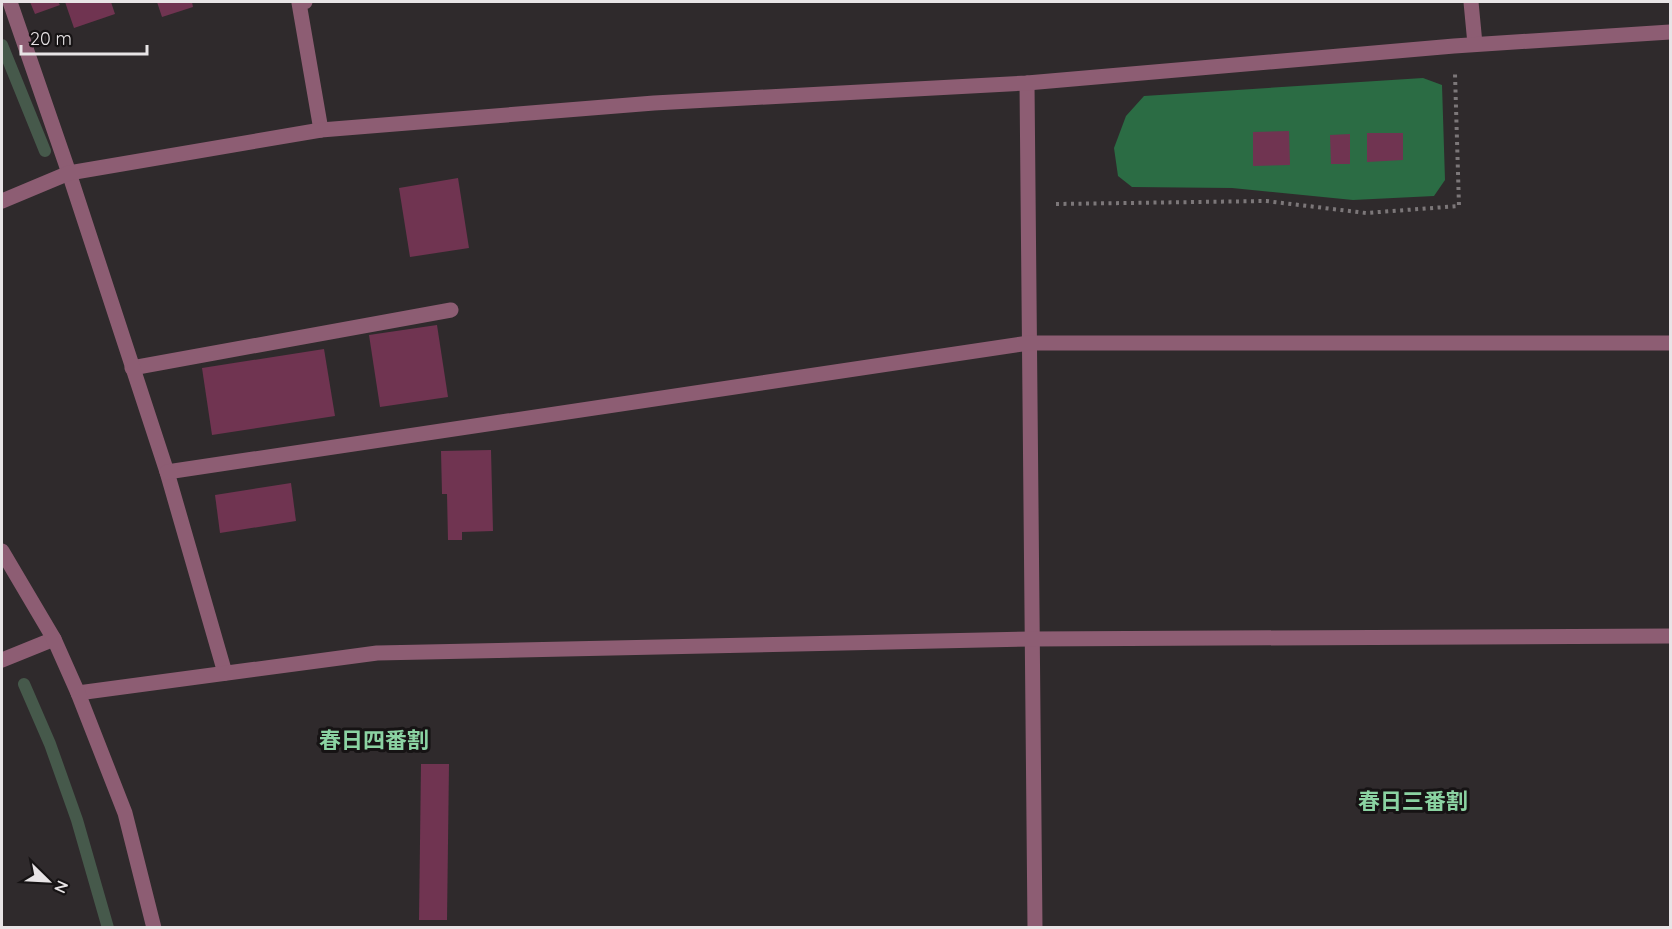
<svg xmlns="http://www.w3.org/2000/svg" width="1672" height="929" viewBox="0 0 1672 929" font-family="Quicksand,'Noto Sans JP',sans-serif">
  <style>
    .forest { fill: #2b6c44 }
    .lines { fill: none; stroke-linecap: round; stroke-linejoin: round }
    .stream { stroke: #46594b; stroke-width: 12 }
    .building { fill: #703451 }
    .path { stroke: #7c7779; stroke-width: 4; stroke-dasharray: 3 4.5; stroke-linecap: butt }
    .service { stroke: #8d5d73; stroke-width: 15 }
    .minor { stroke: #8d5d73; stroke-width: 15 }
    .tertiary { stroke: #8d5d73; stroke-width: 15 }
    .labels { text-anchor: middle; stroke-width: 6; stroke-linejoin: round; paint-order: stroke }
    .quarter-label { font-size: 22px; font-weight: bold; fill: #8bd3a2; stroke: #161314 }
  </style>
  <rect width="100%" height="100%" fill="#2f2a2c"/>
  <path class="forest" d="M1423,78L1442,85L1445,180L1434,196L1353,200L1232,188L1132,187L1118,176L1114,148L1126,116L1144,96Z"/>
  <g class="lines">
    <g class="stream">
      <path d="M2,45L45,151"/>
      <path d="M24,684L50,744L77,820L108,928"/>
    </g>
  </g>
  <g class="building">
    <path d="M30,2H58L60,5L35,14Z"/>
    <path d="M65,2H111L115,14L74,28Z"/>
    <path d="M157,2H192L193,7L162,17Z"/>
    <path d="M1289,131L1290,165L1253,166V132Z"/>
    <path d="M1367,133H1403V160L1367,162Z"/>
    <path d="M1350,134V164H1331L1330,135Z"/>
    <path d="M458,178L469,248L410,257L399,188Z"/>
    <path d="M437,325L448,397L380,407L369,335Z"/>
    <path d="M324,349L335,416L212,435L202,368Z"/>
    <path d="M491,450L493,531L462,532V540H448L447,494H442L441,451Z"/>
    <path d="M291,483L296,521L220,533L215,495Z"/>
    <path d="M421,764H449L447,920H419Z"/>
  </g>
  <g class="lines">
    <path class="path" d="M1056,204L1266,201L1366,213L1459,206L1455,74"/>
    <path class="service" d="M132,368L451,310"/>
    <g class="minor">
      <path d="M10,2L69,173L167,472L225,673"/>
      <path d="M305,2L299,3L321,130"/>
      <path d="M1471,2L1475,44"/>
      <path d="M1027,83L1035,928"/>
      <path d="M2,201L69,173L321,130L654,103L1027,83L1454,46L1670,32"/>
      <path d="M167,472L1029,343H1670"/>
      <path d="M2,660L54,639"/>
      <path d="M78,693L377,653L1032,639L1670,636"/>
    </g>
    <path class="tertiary" d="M2,551L54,639L78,693L125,813L154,928"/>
  </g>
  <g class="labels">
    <g class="quarter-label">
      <text x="374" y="748">春日四番割</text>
      <text x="1413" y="809">春日三番割</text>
    </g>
  </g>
  <rect width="1672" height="929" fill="none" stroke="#e8e4e6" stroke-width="6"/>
  <g transform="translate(48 881) rotate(114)" stroke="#161314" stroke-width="4.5" paint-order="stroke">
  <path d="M0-4.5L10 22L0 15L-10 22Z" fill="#e8e4e6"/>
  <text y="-9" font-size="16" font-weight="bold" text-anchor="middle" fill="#e8e4e6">N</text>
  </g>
  <path d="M21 45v9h126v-9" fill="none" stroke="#e8e4e6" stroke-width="3"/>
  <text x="30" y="45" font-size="18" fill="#e8e4e6" stroke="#161314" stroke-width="4.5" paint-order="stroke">20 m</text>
</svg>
